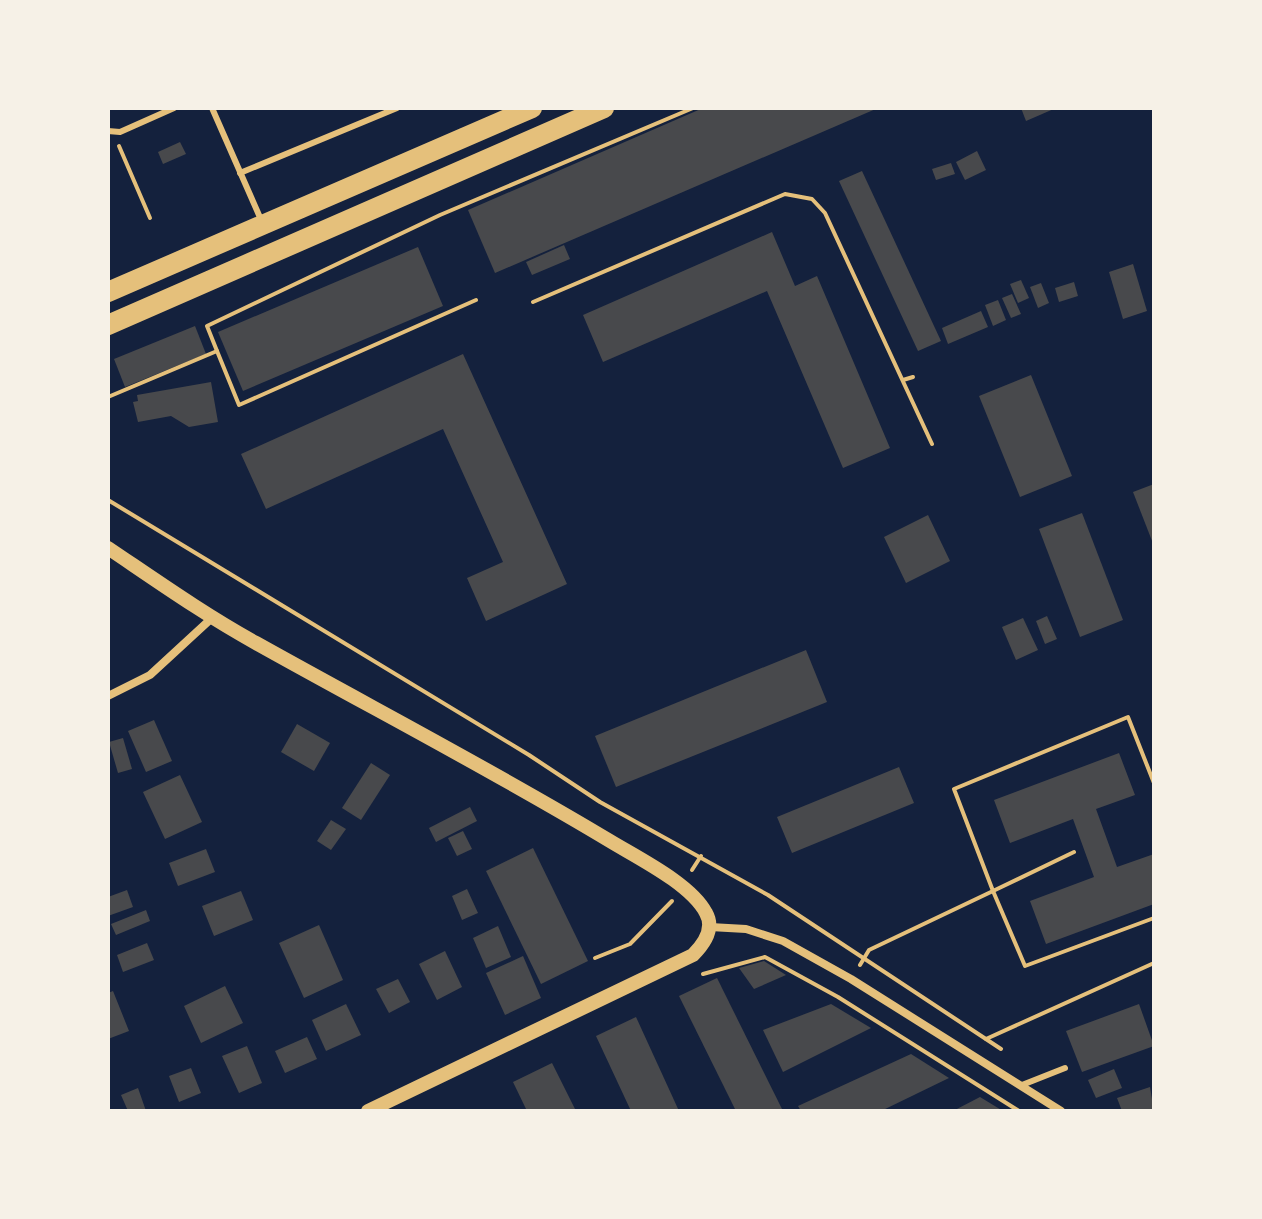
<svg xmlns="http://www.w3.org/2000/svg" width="1262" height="1219" viewBox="0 0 1262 1219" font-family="Ubuntu,sans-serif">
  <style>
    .building { fill: #48494c }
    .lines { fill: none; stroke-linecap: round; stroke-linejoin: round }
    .path { stroke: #e5c07b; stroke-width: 4 }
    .service { stroke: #e5c07b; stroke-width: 6 }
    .minor { stroke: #e5c07b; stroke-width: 8 }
    .tertiary { stroke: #e5c07b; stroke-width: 14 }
    .primary { stroke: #e5c07b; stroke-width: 20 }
  </style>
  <rect width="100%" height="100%" fill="#14213d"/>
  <g class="building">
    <path d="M703,108H878L495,273L468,210Z"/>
    <path d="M1021,108H1056L1026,121Z"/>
    <path d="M180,142L186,154L163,164L158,152Z"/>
    <path d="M977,151L986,170L965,180L956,162Z"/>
    <path d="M951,163L955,174L936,180L932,169Z"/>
    <path d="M862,171L941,341L918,351L839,181Z"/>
    <path d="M772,232L795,286L817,276L890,448L843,468L767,291L603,362L583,315Z"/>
    <path d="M564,245L570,259L532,275L526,262Z"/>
    <path d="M418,247L443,306L243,391L218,332Z"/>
    <path d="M1133,264L1147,311L1123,319L1109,272Z"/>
    <path d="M1021,280L1029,298L1018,303L1010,284Z"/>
    <path d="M1074,282L1078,296L1059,302L1055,288Z"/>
    <path d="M1041,283L1049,303L1038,308L1030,287Z"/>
    <path d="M1012,294L1021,314L1011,318L1002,298Z"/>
    <path d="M998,300L1006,320L993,326L985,305Z"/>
    <path d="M981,311L988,327L948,344L942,328Z"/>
    <path d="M195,326L206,354L125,387L114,359Z"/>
    <path d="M463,354L567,584L486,621L467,578L503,562L443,429L266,509L241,454Z"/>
    <path d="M1031,375L1072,476L1020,497L979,396Z"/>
    <path d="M211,382L218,422L189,427L171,416L138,422L133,402L138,401L137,395Z"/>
    <path d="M1154,484V546L1133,492Z"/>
    <path d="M1082,513L1123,620L1080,637L1039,529Z"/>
    <path d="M928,515L950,561L906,583L884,537Z"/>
    <path d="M1047,616L1057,639L1045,644L1036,621Z"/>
    <path d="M1023,618L1038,650L1016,660L1002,627Z"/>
    <path d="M806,650L827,702L616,787L595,736Z"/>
    <path d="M154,720L172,761L146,772L128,731Z"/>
    <path d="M297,724L330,743L314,771L281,752Z"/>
    <path d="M123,738L132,769L118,773L109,742Z"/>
    <path d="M1119,753L1135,795L1096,809L1117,867L1154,854V904L1046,944L1030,901L1094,877L1073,819L1010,843L994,800Z"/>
    <path d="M371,763L390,775L361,820L342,808Z"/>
    <path d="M899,767L914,803L792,853L777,817Z"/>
    <path d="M180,775L202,822L165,839L143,792Z"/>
    <path d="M470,807L477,821L436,842L429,828Z"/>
    <path d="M331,820L346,829L331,850L317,841Z"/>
    <path d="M463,831L472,849L457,856L448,838Z"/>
    <path d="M533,848L588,961L541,984L486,871Z"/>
    <path d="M206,849L215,872L178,886L169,863Z"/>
    <path d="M467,889L478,913L462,920L452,896Z"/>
    <path d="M127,890L133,907L108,916V897Z"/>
    <path d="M241,891L253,920L214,936L202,906Z"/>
    <path d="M146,910L150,921L116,935L111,924Z"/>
    <path d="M319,925L343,980L304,998L279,943Z"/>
    <path d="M498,926L511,957L486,968L473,938Z"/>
    <path d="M147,943L154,960L123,972L117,955Z"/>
    <path d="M445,951L462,987L437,1000L419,964Z"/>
    <path d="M523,956L541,998L505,1015L486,973Z"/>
    <path d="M764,961L786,975L754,989L739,968Z"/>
    <path d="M717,978L783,1111H736L679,996Z"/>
    <path d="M398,979L410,1002L389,1013L376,989Z"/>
    <path d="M225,986L243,1023L201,1043L184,1006Z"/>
    <path d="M113,991L129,1031L108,1039V993Z"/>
    <path d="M346,1004L361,1035L326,1051L312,1020Z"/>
    <path d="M831,1004L871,1028L783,1072L763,1030Z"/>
    <path d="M1139,1004L1154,1046L1082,1072L1066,1031Z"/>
    <path d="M636,1017L679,1111H631L596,1036Z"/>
    <path d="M307,1037L317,1059L285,1073L275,1051Z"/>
    <path d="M247,1046L262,1083L239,1093L222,1056Z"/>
    <path d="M911,1054L949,1078L881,1111H801L798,1106Z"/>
    <path d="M552,1063L576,1111H527L513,1082Z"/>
    <path d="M191,1068L201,1093L179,1102L169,1076Z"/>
    <path d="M1114,1069L1122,1088L1096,1098L1088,1080Z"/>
    <path d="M1150,1087L1154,1111H1122L1117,1098Z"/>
    <path d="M138,1088L146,1111H128L121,1095Z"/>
    <path d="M980,1097L1003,1111H953Z"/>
  </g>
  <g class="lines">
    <g class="path">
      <path d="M119,146L150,218"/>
      <path d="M533,302L785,194L812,199L825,213L932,444"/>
      <path d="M217,351L207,326L440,215L693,108"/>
      <path d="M903,380L913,377"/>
      <path d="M108,397L217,351L239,405L476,300"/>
      <path d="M108,500L529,755L600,802L768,895L1001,1049"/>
      <path d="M1074,852L993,891L954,789L1128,717L1154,783"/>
      <path d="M692,870L701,856"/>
      <path d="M595,958L630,944L672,901"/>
      <path d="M860,965L869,950L993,891L1025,966L1154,918"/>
      <path d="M703,974L765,957L838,997L1019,1111"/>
      <path d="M986,1039L1154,963"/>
    </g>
    <g class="service">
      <path d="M212,108L262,222"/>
      <path d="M108,131L120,132L174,108"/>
      <path d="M240,173L397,108"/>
      <path d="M1022,1085L1065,1068"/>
    </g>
    <g class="minor">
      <path d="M108,696L150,675L213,617"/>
      <path d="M710,927L746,929L783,941L851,979L1061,1111"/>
    </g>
    <path class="tertiary" d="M108,548C157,581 205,615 256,643C374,709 494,771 610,841C638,858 691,884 706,913C715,929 704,944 693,955L368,1111"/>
    <g class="primary">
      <path d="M108,292L532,108"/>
      <path d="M108,325L604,108"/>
    </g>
  </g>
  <rect width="1262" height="1219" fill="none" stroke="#f6f1e7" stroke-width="220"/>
</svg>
